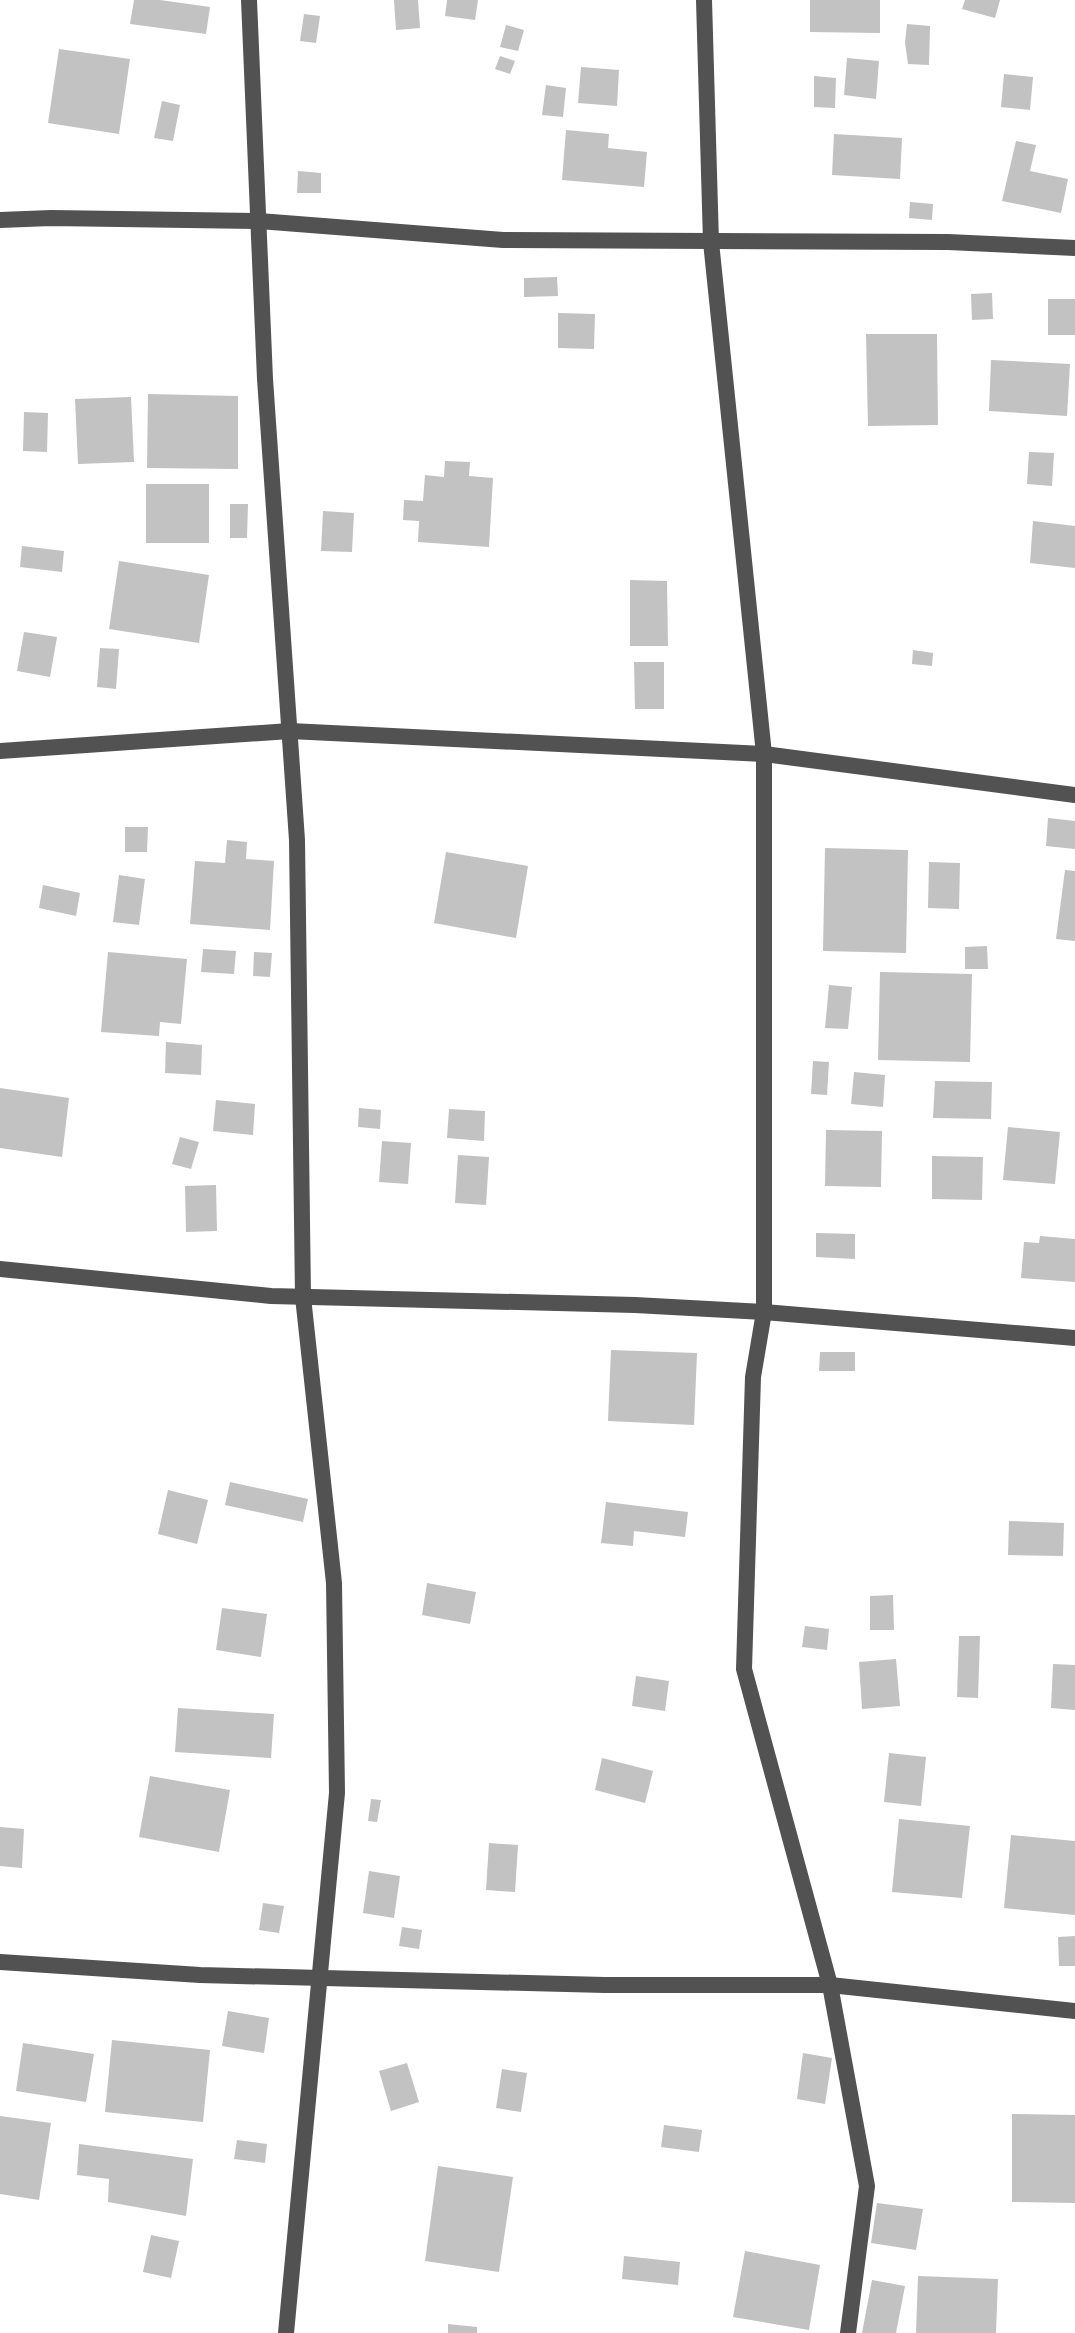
<svg xmlns="http://www.w3.org/2000/svg" width="1075" height="2333" viewBox="0 0 1075 2333" font-family="'DM Sans',sans-serif">
  <style>
    .building { fill: #c2c2c2 }
    .lines { fill: none; stroke-linecap: round; stroke-linejoin: round }
    .street { stroke: #525252; stroke-width: 16 }
  </style>
  <rect width="100%" height="100%" fill="#fff"/>
  <g class="building">
    <path d="M134,0H160L210,7L206,34L130,24Z"/>
    <path d="M394,0H418L420,28L396,30Z"/>
    <path d="M447,0H478L475,20L445,16Z"/>
    <path d="M810,0H880V33L810,32Z"/>
    <path d="M965,0H1000L995,18L962,9Z"/>
    <path d="M304,14L320,16L316,43L300,41Z"/>
    <path d="M907,24L930,26L929,65L908,64L905,43Z"/>
    <path d="M506,25L524,30L518,51L500,47Z"/>
    <path d="M59,49L130,59L119,134L48,123Z"/>
    <path d="M500,56L515,61L510,74L495,69Z"/>
    <path d="M847,58L879,61L876,99L844,95Z"/>
    <path d="M581,67L619,70L617,106L578,103Z"/>
    <path d="M1004,74L1033,77L1030,110L1001,107Z"/>
    <path d="M814,76L836,78L835,108L814,107Z"/>
    <path d="M546,85L566,88L563,117L542,115Z"/>
    <path d="M162,101L180,105L173,141L154,138Z"/>
    <path d="M566,130L609,134L608,148L647,152L644,187L562,180Z"/>
    <path d="M834,134L902,138L900,179L832,175Z"/>
    <path d="M1016,141L1036,145L1030,171L1068,179L1061,213L1002,201Z"/>
    <path d="M298,171L321,173V193H297Z"/>
    <path d="M910,202L933,204L932,220L909,218Z"/>
    <path d="M557,277L558,296L524,297V278Z"/>
    <path d="M992,293L993,319L972,320L971,294Z"/>
    <rect x="1048" y="299" width="27" height="36"/>
    <path d="M558,313L595,314L594,349L558,348Z"/>
    <path d="M866,334H937L938,425L868,426Z"/>
    <path d="M991,360L1070,364L1067,416L989,411Z"/>
    <path d="M148,394L238,396V469L147,468Z"/>
    <path d="M131,397L134,462L78,464L75,399Z"/>
    <path d="M24,412L48,413L47,452L23,451Z"/>
    <path d="M1029,452L1054,453L1052,486L1027,484Z"/>
    <path d="M445,461L470,462L469,476L493,478L489,547L418,542L419,521L403,520L404,500L423,501L425,475L444,477Z"/>
    <rect x="146" y="484" width="63" height="59"/>
    <path d="M230,504H248L247,538H230Z"/>
    <path d="M323,511L354,513L352,552L321,551Z"/>
    <path d="M1033,521L1075,526V568L1030,563Z"/>
    <path d="M22,546L64,551L62,572L20,567Z"/>
    <path d="M119,561L209,575L199,643L109,629Z"/>
    <path d="M630,580L667,581L668,646H630Z"/>
    <path d="M24,632L57,637L50,677L17,671Z"/>
    <path d="M100,648L119,649L116,689L97,687Z"/>
    <path d="M913,650L933,653L932,666L912,664Z"/>
    <path d="M634,662H664V709H635Z"/>
    <path d="M1048,818L1075,821V849L1046,846Z"/>
    <path d="M125,827H148L147,852H125Z"/>
    <path d="M227,840L247,842L246,859L274,861L270,930L190,924L195,861L225,863Z"/>
    <path d="M825,848L908,850L906,953L823,951Z"/>
    <path d="M446,852L528,866L516,938L434,923Z"/>
    <path d="M929,862L960,863L959,909L928,908Z"/>
    <path d="M1065,870L1075,871V941L1056,939Z"/>
    <path d="M119,875L145,879L139,925L113,922Z"/>
    <path d="M43,885L80,893L76,916L39,908Z"/>
    <path d="M987,946L988,969H965V947Z"/>
    <path d="M203,949L236,951L234,974L201,972Z"/>
    <path d="M108,952L187,959L181,1024L160,1022L159,1036L101,1032Z"/>
    <path d="M254,952L272,953L270,977L253,976Z"/>
    <path d="M880,972L972,974L970,1062L878,1060Z"/>
    <path d="M829,985L852,987L848,1029L825,1028Z"/>
    <path d="M166,1042L202,1045L201,1075L165,1073Z"/>
    <path d="M813,1061L829,1062L827,1095L811,1094Z"/>
    <path d="M854,1072L885,1075L883,1107L851,1104Z"/>
    <path d="M935,1081L992,1082L991,1119L933,1118Z"/>
    <path d="M0,1088L69,1098L62,1157L0,1148Z"/>
    <path d="M216,1100L255,1104L253,1135L213,1131Z"/>
    <path d="M359,1108L381,1110L380,1129L358,1127Z"/>
    <path d="M449,1109L485,1111L484,1141L447,1138Z"/>
    <path d="M1008,1127L1060,1132L1055,1184L1003,1180Z"/>
    <path d="M826,1130L882,1131L881,1187L825,1186Z"/>
    <path d="M180,1137L199,1142L191,1169L172,1164Z"/>
    <path d="M382,1141L411,1143L408,1184L379,1182Z"/>
    <path d="M458,1155L489,1157L486,1205L455,1203Z"/>
    <path d="M932,1156L983,1157L982,1200L932,1199Z"/>
    <path d="M216,1185L217,1231L186,1232L185,1186Z"/>
    <path d="M816,1233L855,1234V1259L816,1257Z"/>
    <path d="M1040,1236L1075,1239V1282L1021,1278L1024,1242L1039,1243Z"/>
    <path d="M611,1350L697,1353L694,1425L608,1421Z"/>
    <path d="M820,1352H855V1371H819Z"/>
    <path d="M230,1482L308,1499L303,1522L225,1505Z"/>
    <path d="M168,1490L208,1500L197,1544L158,1534Z"/>
    <path d="M606,1502L688,1512L685,1537L634,1531L633,1546L601,1543Z"/>
    <path d="M1009,1521L1064,1523L1063,1556L1008,1555Z"/>
    <path d="M427,1583L476,1592L470,1624L422,1615Z"/>
    <path d="M893,1595L894,1630H870V1596Z"/>
    <path d="M222,1608L267,1614L261,1657L216,1650Z"/>
    <path d="M805,1626L829,1629L827,1650L802,1647Z"/>
    <path d="M959,1636H980L978,1698L957,1697Z"/>
    <path d="M896,1659L900,1706L862,1709L859,1662Z"/>
    <path d="M1053,1664L1075,1665V1710L1051,1708Z"/>
    <path d="M636,1676L669,1681L665,1711L632,1706Z"/>
    <path d="M178,1708L274,1714L271,1758L175,1752Z"/>
    <path d="M889,1753L926,1757L921,1806L884,1802Z"/>
    <path d="M602,1758L653,1771L645,1803L595,1790Z"/>
    <path d="M150,1776L230,1790L219,1852L139,1837Z"/>
    <path d="M371,1799L381,1800L377,1822L368,1821Z"/>
    <path d="M899,1819L970,1826L962,1898L892,1892Z"/>
    <path d="M0,1827L24,1829L22,1868L0,1866Z"/>
    <path d="M1011,1835L1075,1841V1915L1004,1908Z"/>
    <path d="M489,1843L518,1845L515,1892L486,1890Z"/>
    <path d="M369,1871L400,1876L394,1918L363,1913Z"/>
    <path d="M263,1903L284,1906L279,1933L259,1930Z"/>
    <path d="M402,1927L422,1930L419,1949L399,1946Z"/>
    <path d="M1075,1936V1966H1059L1058,1937Z"/>
    <path d="M228,2011L269,2018L264,2053L222,2046Z"/>
    <path d="M112,2040L210,2050L203,2122L105,2112Z"/>
    <path d="M23,2043L94,2054L86,2102L16,2091Z"/>
    <path d="M803,2053L832,2058L825,2104L797,2099Z"/>
    <path d="M407,2063L419,2102L391,2111L379,2071Z"/>
    <path d="M502,2069L527,2073L521,2112L496,2108Z"/>
    <path d="M1012,2114L1075,2115V2203L1012,2202Z"/>
    <path d="M0,2116L51,2123L39,2200L0,2194Z"/>
    <path d="M664,2125L702,2130L699,2152L661,2147Z"/>
    <path d="M237,2140L267,2144L265,2163L234,2159Z"/>
    <path d="M79,2144L193,2159L186,2216L108,2202L109,2179L77,2175Z"/>
    <path d="M438,2166L513,2177L499,2272L425,2261Z"/>
    <path d="M877,2203L923,2209L916,2250L871,2243Z"/>
    <path d="M151,2235L179,2241L171,2278L143,2272Z"/>
    <path d="M745,2251L820,2265L809,2330L733,2317Z"/>
    <path d="M624,2256L680,2262L678,2285L622,2279Z"/>
    <path d="M918,2276L998,2279L996,2333H916Z"/>
    <path d="M872,2280L905,2286L896,2333H862Z"/>
    <path d="M448,2324L477,2327V2333H448Z"/>
  </g>
  <g class="lines">
    <g class="street">
      <path d="M249,0L265,379L297,840L303,1297L334,1583L337,1793L286,2333"/>
      <path d="M704,0L711,242L764,754V1312L753,1377L744,1669L830,1985L867,2186L848,2333"/>
      <path d="M0,220L51,218L259,221L503,240L948,242L1075,248"/>
      <path d="M0,751L290,731L764,754L1075,795"/>
      <path d="M0,1269L271,1296L635,1305L764,1312L1075,1338"/>
      <path d="M0,1962L200,1975L605,1985H830L1075,2011"/>
    </g>
  </g>
</svg>
